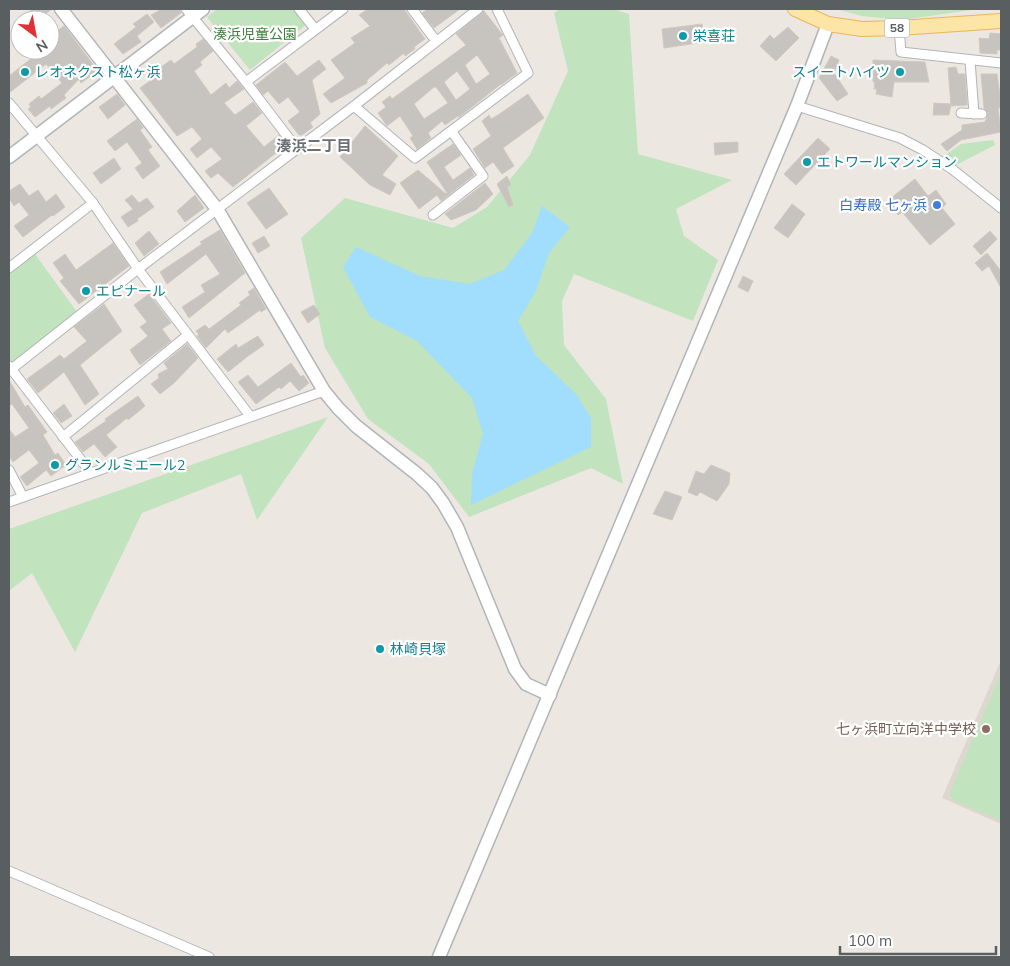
<svg xmlns="http://www.w3.org/2000/svg" width="1010" height="966" viewBox="0 0 1010 966" font-family="Mulish,'Noto Sans JP',sans-serif">
  <style>
    .education { fill: #dcd7cf }
    .green { fill: #c1e3be }
    .water { fill: #a1ddfc }
    .building { fill: #c7c3be; stroke: #d0c9bf; fill-rule: evenodd }
    .lines { fill: none; stroke-linecap: round; stroke-linejoin: round }
    .street-casing { stroke: #b2b4b8; stroke-width: 11 }
    .secondary-casing { stroke: #b0b5b8; stroke-width: 15 }
    .primary-casing { stroke: #ecb45a; stroke-width: 16 }
    .street { stroke: #fff; stroke-width: 9 }
    .secondary { stroke: #fff; stroke-width: 12 }
    .primary { stroke: #fce5a6; stroke-width: 14 }
    .culture-dot { fill: #0f9aa8; stroke: #fff; stroke-width: 2 }
    .shop-dot { fill: #3f7fe0; stroke: #fff; stroke-width: 2 }
    .education-dot { fill: #8d6e63; stroke: #fff; stroke-width: 2 }
    .labels { text-anchor: middle; stroke-width: 4.5; stroke-linejoin: round; paint-order: stroke }
    .shield { fill: #fff; stroke: #8b8e90; stroke-width: 1 }
    .shield-label { font-size: 12px; font-weight: bold; fill: #595e61 }
    .park-label { font-size: 14px; fill: #3b8237; stroke: #fff }
    .culture-label { font-size: 14px; fill: #0d838f; stroke: #fff; text-anchor: start }
    .shop-label { font-size: 14px; fill: #366cbe; stroke: #fff; text-anchor: end }
    .education-label { font-size: 14px; fill: #785e54; stroke: #fff; text-anchor: end }
    .neighbourhood-label { font-size: 15px; font-weight: bold; fill: #6a7073; stroke: #fff }
  </style>
  <rect width="100%" height="100%" fill="#ece8e1"/>
  <path class="education" d="M1001,660V824L942,798Z"/>
  <g class="green">
    <path d="M217,9H295L307,24L250,70L207,17Z"/>
    <path d="M560,9H613L629,14L638,154L732,180L676,209L684,236L718,260L693,321L574,274L562,301L564,345L606,399L623,484L591,468L469,517L429,464L368,419L325,348L301,238L345,198L453,228L487,207L530,155L568,71L554,13Z"/>
    <path d="M837,9H978L902,20L862,16Z"/>
    <path d="M993,140L995,145L956,165L944,156L961,144Z"/>
    <path d="M32,250L80,316L9,366V268Z"/>
    <path d="M328,417L257,520L241,474L142,513L75,652L32,573L9,591V529Z"/>
    <path d="M1001,674V821L953,800L950,793Z"/>
  </g>
  <path class="water" d="M542,206L570,227L549,253L536,291L518,321L536,356L576,394L591,418V447L471,505L472,473L483,434L472,398L417,341L370,317L343,267L356,247L420,276L470,284L504,270L532,233Z"/>
  <g class="building">
    <path d="M33,9H52L37,20H17Z"/>
    <path d="M162,9H180L181,13L161,28L151,15Z"/>
    <path d="M368,9H404L425,39L414,47L415,49L405,56L404,53L389,65L387,63L367,80V83L331,103L323,94L345,78L331,60L355,43L351,38L370,26L359,15Z"/>
    <path d="M428,9H460L434,28L422,13Z"/>
    <path d="M484,11L502,34L503,35L499,38L517,73L501,85V84L459,117L458,116L445,125L442,121L428,133L431,138L417,149L410,138L413,136L400,116L387,126L378,113L386,107L382,102L390,96L392,99L466,45L456,34ZM477,55L490,74L476,84L465,65ZM457,71L470,89L456,100L444,82ZM434,87H436L448,103L424,119L414,104Z"/>
    <path d="M147,14L154,22L137,36L141,42L123,54L114,44L136,27L133,24Z"/>
    <path d="M702,24L704,42L664,48L662,29Z"/>
    <path d="M64,26L98,71L81,83L79,79L64,95L66,98L51,109L50,106L35,117L28,109L31,107L29,104L39,96L41,99L62,83L46,64L9,93V76L37,54L34,50H50V36Z"/>
    <path d="M788,27L799,38L776,61L760,46L770,35L774,39Z"/>
    <path d="M990,33L1001,34V50H997V54L980,53L979,38L989,39Z"/>
    <path d="M203,39L213,51L200,62L202,65L194,71L211,95L226,83L229,88L237,81L244,89L224,103L235,115L253,102L262,113L246,126L264,147L279,135L286,145L233,187L218,173L211,178L205,171L222,159L211,147L197,158L190,149L202,139L192,127L177,136L140,88L157,76L154,72L171,60L174,64L197,47L196,44Z"/>
    <path d="M831,56L839,60L834,73L848,94L837,101L819,78Z"/>
    <path d="M319,60L326,69L312,80L320,114L310,123L313,127L302,135H299L288,121L300,112L288,97L279,104L268,91L263,95L256,85L285,62L297,76Z"/>
    <path d="M873,60L925,62L929,82H894L892,97L876,94L877,89H874L875,82H873Z"/>
    <path d="M956,67L958,74H965L967,105L951,106L948,68Z"/>
    <path d="M981,74H997L1000,95V108H998L1001,132L961,140L947,151L941,144L962,130V125L985,122L987,117L988,112L984,108Z"/>
    <path d="M117,94L125,105L108,119L99,107Z"/>
    <path d="M528,94L544,118L503,148L514,166L502,174L493,162L485,168L473,149L491,136L482,121L489,115L491,119L498,115Z"/>
    <path d="M934,103L951,104L949,115H933Z"/>
    <path d="M137,119L143,128L140,130L152,147L148,150L160,166L143,179L135,168L142,163L127,142L115,151L107,141Z"/>
    <path d="M365,126L398,156L382,175L396,184L390,195L370,185L340,157Z"/>
    <path d="M818,138L830,149L796,185L784,174Z"/>
    <path d="M738,142V152L715,155L714,143Z"/>
    <path d="M453,144L461,155L444,167L453,180L470,168L474,175L441,201L437,195L419,209L400,183L418,170L446,194L447,193L427,162Z"/>
    <path d="M114,158L121,169L101,184L93,173Z"/>
    <path d="M507,176L511,185L507,187L513,205L509,207L497,184Z"/>
    <path d="M915,179L928,196L936,190L946,204L942,208L955,224L930,245L902,212L898,215L890,202L892,200L891,198Z"/>
    <path d="M485,183L493,194L476,210L451,220L445,214Z"/>
    <path d="M20,184L29,196L38,190L46,202L56,194L65,207L53,216L52,215L23,237L14,226L29,215L19,202L14,206L9,198V191Z"/>
    <path d="M269,188L288,214L266,229L247,203Z"/>
    <path d="M132,195L139,203L147,198L154,207L137,219L138,221L128,227L121,217L133,209L125,200Z"/>
    <path d="M195,195L204,208L185,222L177,211Z"/>
    <path d="M792,204L805,214L788,238L774,228Z"/>
    <path d="M220,230L245,273L189,318L182,307L205,292L201,285L220,274L206,254L167,284L160,272L202,244L200,242Z"/>
    <path d="M149,231L159,244L144,256L135,243Z"/>
    <path d="M990,231L997,239L981,255L973,246Z"/>
    <path d="M264,236L270,246L258,253L252,243Z"/>
    <path d="M113,243L129,266L79,304L60,281L64,278L53,263L65,254L76,270Z"/>
    <path d="M987,253L1001,271V288L989,266L982,271L975,263Z"/>
    <path d="M743,276L753,281L748,292L738,287Z"/>
    <path d="M254,288L266,309L261,312L260,310L228,333L225,329L206,348L197,336L199,335L196,331L205,325L209,329L241,305L239,303L250,295L248,292Z"/>
    <path d="M149,294L171,323L162,329L171,341L140,365L130,350L148,336L140,327L147,322L134,305Z"/>
    <path d="M104,304L122,331L80,365L99,394L85,405L64,372L38,393L27,379L60,355L64,359L87,341L74,327Z"/>
    <path d="M314,305L320,314L308,323L301,312Z"/>
    <path d="M258,336L264,345L248,356L228,372L217,359L236,344L238,348Z"/>
    <path d="M187,344L198,358L173,384L160,394L151,384L159,378L158,374L168,369L164,363Z"/>
    <path d="M291,363L301,377L303,375L309,383L299,391L290,381L281,389L279,387L256,404L238,382L248,375L258,387Z"/>
    <path d="M9,380L25,407L28,405L47,432L43,435L55,455L58,453L66,465L51,476L46,470L27,486L20,477L39,463L29,450L13,462L9,456V429L15,437L29,428L12,404L9,406Z"/>
    <path d="M138,396L145,406L128,420L127,418L106,435L117,447L105,457L94,444L83,452L75,442L106,421L105,419Z"/>
    <path d="M64,404L72,416L61,423L53,413Z"/>
    <path d="M711,465L730,473L729,484L717,501L700,492L697,496L688,492L696,471L704,474Z"/>
    <path d="M665,491L682,497L672,520L653,514Z"/>
  </g>
  <g class="lines">
    <g class="street-casing">
      <g id="street">
        <path d="M186,9L246,82L297,149"/>
        <path d="M299,9L315,29"/>
        <path d="M412,9L436,41"/>
        <path d="M899,28L901,52L1001,63"/>
        <path d="M970,60L974,114"/>
        <path d="M246,82L343,9"/>
        <path d="M9,103L93,203L138,269L250,416"/>
        <path d="M354,106L415,158L528,73L497,9"/>
        <path d="M797,106L900,138L923,150L952,169L1001,208"/>
        <path d="M961,113L982,114"/>
        <path d="M433,215L483,176L452,132"/>
        <path d="M9,268L93,203"/>
        <path d="M9,366L91,473"/>
        <path d="M9,371L138,269L354,106L478,9"/>
        <path d="M63,437L188,335"/>
        <path d="M9,470L23,497"/>
        <path d="M9,502L324,391"/>
        <path d="M9,871L209,957"/>
      </g>
    </g>
    <g class="secondary-casing">
      <g id="secondary">
        <path d="M61,9L217,209L324,391L338,408L356,426L417,474L432,488L443,503L457,527L515,669L526,684L550,695"/>
        <path d="M9,157L203,9"/>
        <path d="M439,957L797,106L828,24"/>
      </g>
    </g>
    <g class="primary-casing">
      <path id="primary" d="M795,9L828,24L862,29L899,28L1001,21"/>
    </g>
    <use href="#street" class="street"/>
    <use href="#secondary" class="secondary"/>
    <use href="#primary" class="primary"/>
  </g>
  <g class="culture-dot">
    <circle cx="683" cy="36" r="5"/>
    <circle cx="25" cy="72" r="5"/>
    <circle cx="900" cy="72" r="5"/>
    <circle cx="807" cy="162" r="5"/>
    <circle cx="86" cy="291" r="5"/>
    <circle cx="55" cy="465" r="5"/>
    <circle cx="380" cy="649" r="5"/>
  </g>
  <circle class="shop-dot" cx="937" cy="205" r="5"/>
  <circle class="education-dot" cx="986" cy="729" r="5"/>
  <g class="labels">
    <rect class="shield" x="884.5" y="18.5" width="25" height="19" rx="4"/>
    <g class="shield-label">
      <text x="897" y="32">58</text>
    </g>
    <g class="park-label">
      <text x="255" y="39">湊浜児童公園</text>
    </g>
    <g class="culture-label">
      <text x="693" y="41">栄喜荘</text>
      <text x="35" y="77">レオネクスト松ヶ浜</text>
      <text x="890" y="77" text-anchor="end">スイートハイツ</text>
      <text x="817" y="167">エトワールマンション</text>
      <text x="96" y="296">エピナール</text>
      <text x="65" y="470">グランルミエール2</text>
      <text x="390" y="654">林崎貝塚</text>
    </g>
    <g class="shop-label">
      <text x="927" y="210">白寿殿 七ヶ浜</text>
    </g>
    <g class="education-label">
      <text x="976" y="734">七ヶ浜町立向洋中学校</text>
    </g>
    <g class="neighbourhood-label">
      <text x="314" y="151">湊浜二丁目</text>
    </g>
  </g>
  <rect width="1010" height="966" fill="none" stroke="#595e61" stroke-width="20"/>
  <g transform="translate(35 35) rotate(148)"><circle r="24" fill="#ffffff" stroke="#bdbfc0"/>
  <path d="M0-4L9 19L0 12L-9 19Z" fill="#e23135"/>
  <text y="-8" font-size="14" font-weight="bold" text-anchor="middle" fill="#595e61">N</text>
  </g>
  <path d="M840 946v8h156v-8" fill="none" stroke="#595e61" stroke-width="2.5"/>
  <text x="848" y="946" font-size="15" fill="#595e61" stroke="#ffffff" stroke-width="4" paint-order="stroke">100 m</text>
</svg>
